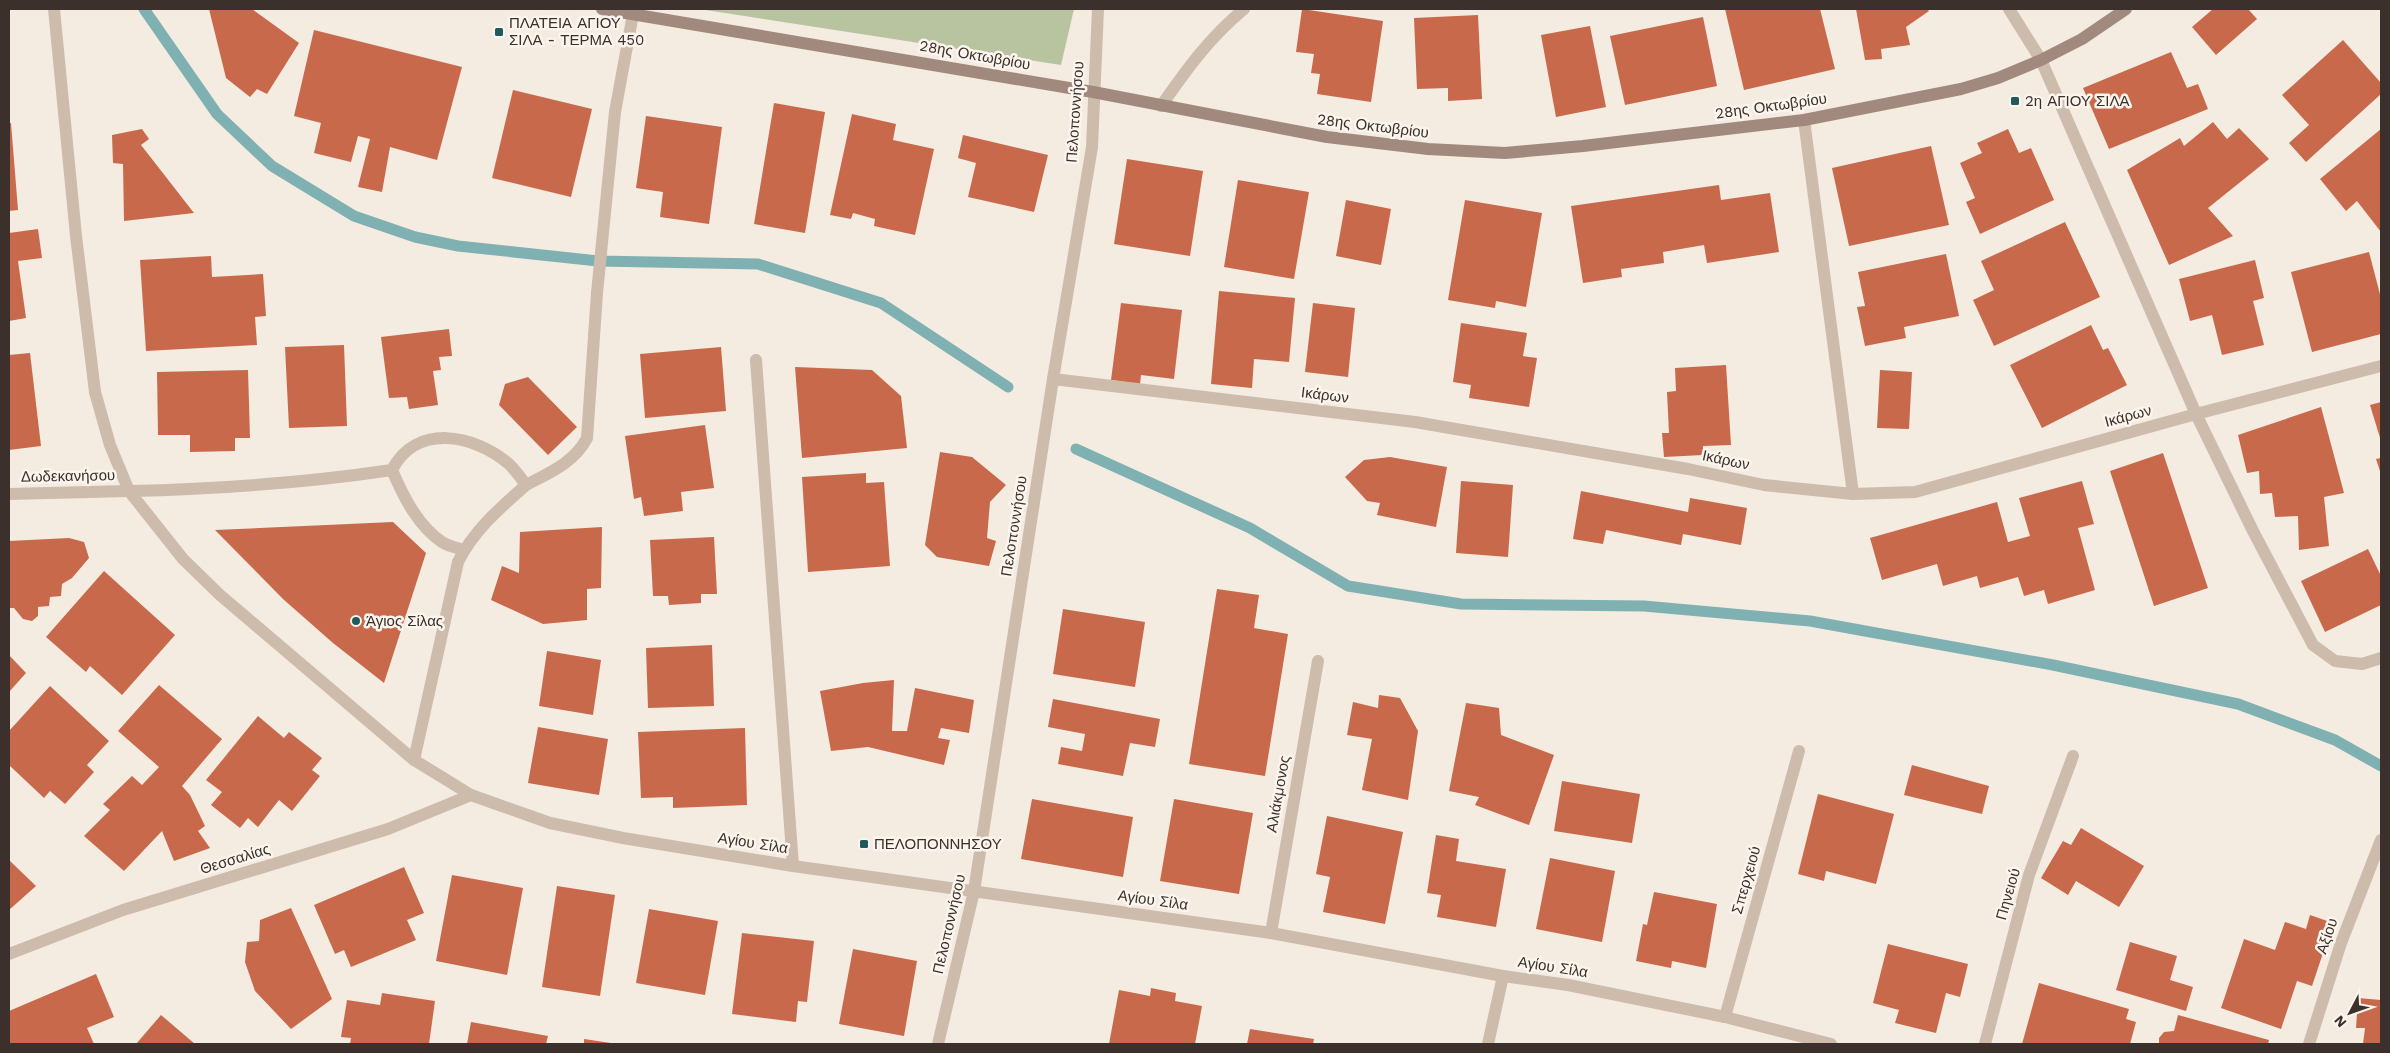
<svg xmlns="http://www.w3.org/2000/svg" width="2390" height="1053" viewBox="0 0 2390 1053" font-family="'Work Sans',sans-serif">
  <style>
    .green { fill: #b8c4a0 }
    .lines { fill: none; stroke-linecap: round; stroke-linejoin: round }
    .stream { stroke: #7fb0b2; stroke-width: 11 }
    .building { fill: #c8694b }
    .pedestrian { stroke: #cdbbac; stroke-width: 12 }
    .minor { stroke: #cdbbac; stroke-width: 12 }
    .tertiary { stroke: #cdbbac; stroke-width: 12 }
    .secondary { stroke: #a18a7d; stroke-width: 12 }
    .poi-dot { fill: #1f5a5e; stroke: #fbf5ee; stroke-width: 2 }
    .labels { text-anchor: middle; stroke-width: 5; stroke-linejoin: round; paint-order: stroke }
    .poi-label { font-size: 15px; fill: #3b302b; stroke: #fbf5ee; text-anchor: start }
    .street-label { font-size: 15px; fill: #3b302b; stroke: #fbf5ee }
  </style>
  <rect width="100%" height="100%" fill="#f4ebe1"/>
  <path class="green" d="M699,9H1074L1061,65Z"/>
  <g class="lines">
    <g class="stream">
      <path d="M144,9L217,114L272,166L354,216L415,237L458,246L598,261L758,264L881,303L1008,387"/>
      <path d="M1076,449L1250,528L1348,586L1461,604L1644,606L1810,621L2053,665L2238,704L2335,740L2381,766"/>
    </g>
  </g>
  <g class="building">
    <path d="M209,9H252L299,43L267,94L257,89L250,97L226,78Z"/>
    <path d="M1302,9L1383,21L1371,102L1317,94L1320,74L1311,73L1314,54L1296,52Z"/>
    <path d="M1725,9H1820L1835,69L1744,90Z"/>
    <path d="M1856,9H1927L1929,11L1906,27L1910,45L1881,49L1882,59L1865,60Z"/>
    <path d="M2213,9H2248L2257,19L2216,55L2192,27Z"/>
    <path d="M1478,15L1482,99L1448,101V88L1417,89L1414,18Z"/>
    <path d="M1703,17L1717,86L1625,105L1610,36Z"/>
    <path d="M1590,26L1606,107L1556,117L1541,35Z"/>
    <path d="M314,30L462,67L437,160L390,147L382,192L358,187L370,139L358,136L351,162L314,153L321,123L294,116Z"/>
    <path d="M2343,40L2381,83V94L2306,162L2289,143L2309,125L2282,95Z"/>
    <path d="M2171,52L2187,88L2198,84L2208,109L2109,149L2083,88Z"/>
    <path d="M513,90L592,109L571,197L492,178Z"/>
    <path d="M774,103L825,112L805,233L754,224Z"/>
    <path d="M852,114L896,124L893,140L934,149L915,235L874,226L875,219L853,213L851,219L830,215Z"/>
    <path d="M646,116L722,127L709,224L660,217L663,192L636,188Z"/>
    <path d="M2213,122L2227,139L2239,128L2269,159L2208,208L2233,236L2169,265L2127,170L2180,138L2184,146Z"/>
    <path d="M9,123H11L18,210L9,211Z"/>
    <path d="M142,129L149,139L141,145L194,213L124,221L123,164L113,163L112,135Z"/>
    <path d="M2008,129L2019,153L2031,148L2054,200L1980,234L1966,202L1975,198L1960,163L1982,153L1977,143Z"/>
    <path d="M2381,129V232L2357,201L2346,211L2320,179Z"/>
    <path d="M963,135L1048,155L1034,212L968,197L976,163L958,158Z"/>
    <path d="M1931,146L1949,225L1849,246L1832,168Z"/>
    <path d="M1127,159L1203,171L1190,256L1114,244Z"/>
    <path d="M1238,180L1309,192L1294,279L1224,267Z"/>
    <path d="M1719,185L1721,200L1770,193L1779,252L1707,263L1704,245L1663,252L1664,263L1621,269L1622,277L1583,283L1571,206Z"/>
    <path d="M1346,200L1391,209L1381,265L1336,256Z"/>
    <path d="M1465,200L1542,213L1526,307L1496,301L1495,308L1448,300Z"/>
    <path d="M2065,222L2100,297L1994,346L1973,300L1994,290L1981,261Z"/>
    <path d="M38,229L42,258L18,261L26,318L9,321V233Z"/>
    <path d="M2369,252L2381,298V334L2312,352L2291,272Z"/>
    <path d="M1946,254L1959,316L1904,327L1906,338L1865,346L1857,307L1865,306L1858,272Z"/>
    <path d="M211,256L212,277L263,274L266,316L255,317L257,345L146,351L140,260Z"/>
    <path d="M2255,260L2264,298L2253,301L2264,345L2222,355L2212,315L2190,321L2179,279Z"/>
    <path d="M1219,291L1295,298L1289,362L1254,359L1252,388L1211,384Z"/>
    <path d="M1121,303L1182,310L1174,379L1141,375L1140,384L1111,380Z"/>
    <path d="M1313,303L1355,308L1348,377L1305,372Z"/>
    <path d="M1461,323L1527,333L1523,356L1537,358L1529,407L1469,398L1471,385L1453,382Z"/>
    <path d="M2091,325L2103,350L2108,348L2127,385L2042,428L2010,365Z"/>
    <path d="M449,329L452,356L439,357L441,370L433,371L438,405L409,409L407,397L389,398L381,337Z"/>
    <path d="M344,345L347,426L289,428L285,347Z"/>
    <path d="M721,347L726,411L645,418L640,354Z"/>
    <path d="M30,353L41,446L9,450V355Z"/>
    <path d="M1726,365L1731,445L1703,446V455L1664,457L1662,433H1669L1667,392L1676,391L1675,368Z"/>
    <path d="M795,367L872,370L901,396L907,448L802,458Z"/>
    <path d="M248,370L250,438H235V451L190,452V435H158L157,372Z"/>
    <path d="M1880,370L1912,372L1909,429L1877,428Z"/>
    <path d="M528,377L577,427L548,455L499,405L505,384Z"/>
    <path d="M2381,402V441L2370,405Z"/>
    <path d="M2321,407L2344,493L2324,497L2329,546L2299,550L2298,516L2275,517L2272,493L2260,494L2259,471L2247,473L2238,435Z"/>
    <path d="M705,425L714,488L681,492L683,511L644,516L641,497L634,499L625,436Z"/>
    <path d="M940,452L972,457L1006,485L990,502L987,538L996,541L989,566L937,557L925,545Z"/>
    <path d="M2163,453L2208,588L2154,606L2110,471Z"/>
    <path d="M1390,457L1447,467L1436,527L1377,515L1380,503L1367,501L1345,477L1364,460Z"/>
    <path d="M2381,458V474L2376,459Z"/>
    <path d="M866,473V483L884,482L890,566L808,572L802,477Z"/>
    <path d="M1461,481L1513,485L1508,557L1456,553Z"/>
    <path d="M2082,481L2094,524L2078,528L2095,590L2048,604L2044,590L2024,596L2018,577L1980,588L1977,576L1943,586L1937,564L1882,580L1870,538L1997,502L2008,542L2030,536L2019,498Z"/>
    <path d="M1581,491L1688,512L1690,498L1747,508L1741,545L1683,534L1681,545L1606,530L1603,544L1573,539Z"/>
    <path d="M393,522L426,553L384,683L333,643L283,599L215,530Z"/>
    <path d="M602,527L601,588L587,589V620L543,624L491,600L502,566L519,573L520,532Z"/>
    <path d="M714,537L717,594H701V603L669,605L668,596H653L650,540Z"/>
    <path d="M69,538L84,542L89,558L72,578L62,584L61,596L50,597L49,606L38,607V616L32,621L23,619L14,608H9V541Z"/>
    <path d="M2368,549L2381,576V605L2325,632L2301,581Z"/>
    <path d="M104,571L175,635L122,695L90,666L86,672L46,637Z"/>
    <path d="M1217,589L1259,595L1254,628L1288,634L1265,776L1189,764Z"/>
    <path d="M1063,609L1145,622L1135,687L1053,674Z"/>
    <path d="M712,645L714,706L648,708L646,648Z"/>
    <path d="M547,651L601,660L593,715L539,706Z"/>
    <path d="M9,655L26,673L9,692Z"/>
    <path d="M894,680L892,731H907L915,688L974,700L969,733L941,728L938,738L950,740L944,765L868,747L831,751L820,691L863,683Z"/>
    <path d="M159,685L222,739L182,786L190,795L205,826L198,831L210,848L174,861L162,831L124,871L84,836L110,810L103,804L132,776L142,785L159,767L118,731Z"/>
    <path d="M50,686L109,741L87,765L94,772L65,804L50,791L44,798L9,765V731Z"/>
    <path d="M1379,695L1400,698L1418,731L1408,800L1362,790L1372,739L1347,735L1353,702L1378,708Z"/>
    <path d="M1053,699L1160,719L1155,747L1130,743L1123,776L1058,764L1061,747L1082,751L1085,734L1048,727Z"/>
    <path d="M1466,703L1499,708L1501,735L1554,755L1529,825L1475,805L1479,797L1449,791Z"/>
    <path d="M258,716L284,738L289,732L322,758L312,770L320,776L292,811L279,800L258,827L248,818L240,828L211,805L222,792L206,780Z"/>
    <path d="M538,727L608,739L599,795L528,783Z"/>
    <path d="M745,728L747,805L673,808V797L641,798L638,732Z"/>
    <path d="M1912,765L1989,786L1982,814L1904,795Z"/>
    <path d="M1562,781L1640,794L1632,843L1554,831Z"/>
    <path d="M1818,794L1894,814L1876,884L1826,871L1824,881L1798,874Z"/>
    <path d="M1032,799L1133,817L1123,877L1021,859Z"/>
    <path d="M1174,799L1253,813L1239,894L1160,881Z"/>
    <path d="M1327,816L1403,832L1385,924L1323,912L1330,877L1316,874Z"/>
    <path d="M2081,828L2144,866L2119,907L2076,881L2068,895L2041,878L2063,841L2071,845Z"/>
    <path d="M1436,835L1459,839L1456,861L1506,869L1496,927L1437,917L1441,895L1427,893Z"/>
    <path d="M1550,858L1615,871L1602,942L1536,929Z"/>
    <path d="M9,860L36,886L9,910Z"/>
    <path d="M404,867L424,913L407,920L416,940L351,967L344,950L335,954L314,905Z"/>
    <path d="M452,875L523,888L507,975L436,961Z"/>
    <path d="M557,886L615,895L600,996L542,987Z"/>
    <path d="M1654,892L1717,904L1706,968L1672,961L1671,968L1636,961L1643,924L1647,925Z"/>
    <path d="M291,908L332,999L291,1029L255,991L245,962L247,942L259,941L260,920Z"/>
    <path d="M649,909L718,921L705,995L636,983Z"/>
    <path d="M2310,915L2333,923L2312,986L2297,981L2281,1029L2221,1008L2244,939L2275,950L2285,922L2306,929Z"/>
    <path d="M742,933L814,941L807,1002L798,1001L796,1022L732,1014Z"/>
    <path d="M2130,942L2177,956L2170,980L2193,987L2186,1011L2116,990Z"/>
    <path d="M1888,944L1968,964L1960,997L1946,993L1936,1033L1895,1023L1899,1010L1873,1003Z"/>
    <path d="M853,949L917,961L904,1036L839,1024Z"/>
    <path d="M96,974L114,1017L87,1028L94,1044H9V1011Z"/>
    <path d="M2039,983L2129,1009L2126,1019L2136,1022L2130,1044H2022Z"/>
    <path d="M1151,988L1176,993L1175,1001L1202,1006L1195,1044H1109L1119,990L1150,996Z"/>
    <path d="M382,993L435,1001L429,1044H350L351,1038L341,1037L347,1000L380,1005Z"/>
    <path d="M2358,998L2381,1000V1044H2363L2365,1028H2356Z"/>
    <path d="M161,1015L195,1044H136Z"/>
    <path d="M2178,1015L2269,1040L2268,1044H2159V1038L2164,1032L2174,1031Z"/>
    <path d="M471,1022L548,1036L546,1044H467Z"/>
    <path d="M1250,1029L1314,1039L1313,1044H1247Z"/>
    <path d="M584,1039L611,1043V1044H584Z"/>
  </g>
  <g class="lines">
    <g class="pedestrian">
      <path d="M392,470C403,496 418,526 442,542C448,546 457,548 464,550"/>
      <path d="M129,491C218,489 304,483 392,470C416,423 474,434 509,464C515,470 521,478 526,485C549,473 575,462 587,438L597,293"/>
      <path d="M414,760L458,562C474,530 500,508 526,485"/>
      <path d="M9,954L123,910L388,829L471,795"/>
    </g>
    <g class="minor">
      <path d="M2009,9L2041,60L2196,414L2253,531L2313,645L2335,661L2362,664L2381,658"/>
      <path d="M1161,106C1187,69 1209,38 1244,9"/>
      <path d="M1804,120L1853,494"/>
      <path d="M597,293L615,112L633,14"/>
      <path d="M756,360L793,866"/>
      <path d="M1053,379L1415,422L1688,469L1764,485L1853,494L1915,492L2196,414L2381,366"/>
      <path d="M9,494L129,491"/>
      <path d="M1271,933L1318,661"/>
      <path d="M1725,1017L1799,751"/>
      <path d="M938,1044L974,891L1053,379L1092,147L1098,9"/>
      <path d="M1488,1044L1503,976"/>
      <path d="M1985,1044L2029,875L2073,756"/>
      <path d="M2309,1044L2341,943L2381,840"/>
    </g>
    <path class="tertiary" d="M54,9L76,236L95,392L110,445L129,491L183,559L220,595L414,760L471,795L550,823L623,838L793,866L1271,933L1503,976L1568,985L1725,1017L1831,1044"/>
    <path class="secondary" d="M602,9L1093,92L1327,137L1428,149L1505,153L1583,146L1804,120L1961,89L1998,78L2041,60L2082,39L2126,9"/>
  </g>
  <g class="poi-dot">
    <rect x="494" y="27" width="10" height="10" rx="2.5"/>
    <rect x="2010" y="96" width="10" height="10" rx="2.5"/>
    <circle cx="356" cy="621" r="5"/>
    <rect x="859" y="839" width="10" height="10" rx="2.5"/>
  </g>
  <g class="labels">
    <g class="poi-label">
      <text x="509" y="28">ΠΛΑΤΕΙΑ ΑΓΙΟΥ<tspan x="509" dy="17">ΣΙΛΑ - ΤΕΡΜΑ 450</tspan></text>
      <text x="2025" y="106">2η ΑΓΙΟΥ ΣΙΛΑ</text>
      <text x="366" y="626">Άγιος Σίλας</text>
      <text x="874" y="849">ΠΕΛΟΠΟΝΝΗΣΟΥ</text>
    </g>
    <g class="street-label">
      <text transform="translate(975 55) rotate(10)" y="5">28ης Οκτωβρίου</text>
      <text transform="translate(1771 106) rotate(-8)" y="5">28ης Οκτωβρίου</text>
      <text transform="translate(1075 112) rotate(-86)" y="5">Πελοποννήσου</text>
      <text transform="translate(1373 126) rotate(7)" y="5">28ης Οκτωβρίου</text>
      <text transform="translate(1325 395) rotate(7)" y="5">Ικάρων</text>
      <text transform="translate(2128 416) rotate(-15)" y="5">Ικάρων</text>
      <text transform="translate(1726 460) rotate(12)" y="5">Ικάρων</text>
      <text transform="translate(68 476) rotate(-1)" y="5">Δωδεκανήσου</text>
      <text transform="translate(1014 526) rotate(-81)" y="5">Πελοποννήσου</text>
      <text transform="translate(1278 794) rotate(-80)" y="5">Αλιάκμονος</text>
      <text transform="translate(753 843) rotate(9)" y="5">Αγίου Σίλα</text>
      <text transform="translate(235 859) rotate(-17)" y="5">Θεσσαλίας</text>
      <text transform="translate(1746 880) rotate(-74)" y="5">Σπερχειού</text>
      <text transform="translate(2008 894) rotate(-74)" y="5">Πηνειού</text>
      <text transform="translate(1153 900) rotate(8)" y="5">Αγίου Σίλα</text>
      <text transform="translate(949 924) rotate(-77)" y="5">Πελοποννήσου</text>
      <text transform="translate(2327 936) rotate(-71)" y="5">Αξίου</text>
      <text transform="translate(1553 967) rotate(9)" y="5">Αγίου Σίλα</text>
    </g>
  </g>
  <rect width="2390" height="1053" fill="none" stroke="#3b302b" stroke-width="20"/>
  <g transform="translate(2350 1013) rotate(229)" stroke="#fbf5ee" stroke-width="4" paint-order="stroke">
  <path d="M0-4L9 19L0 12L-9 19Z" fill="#3b302b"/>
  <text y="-8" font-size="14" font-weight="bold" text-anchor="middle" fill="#3b302b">N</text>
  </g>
</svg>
